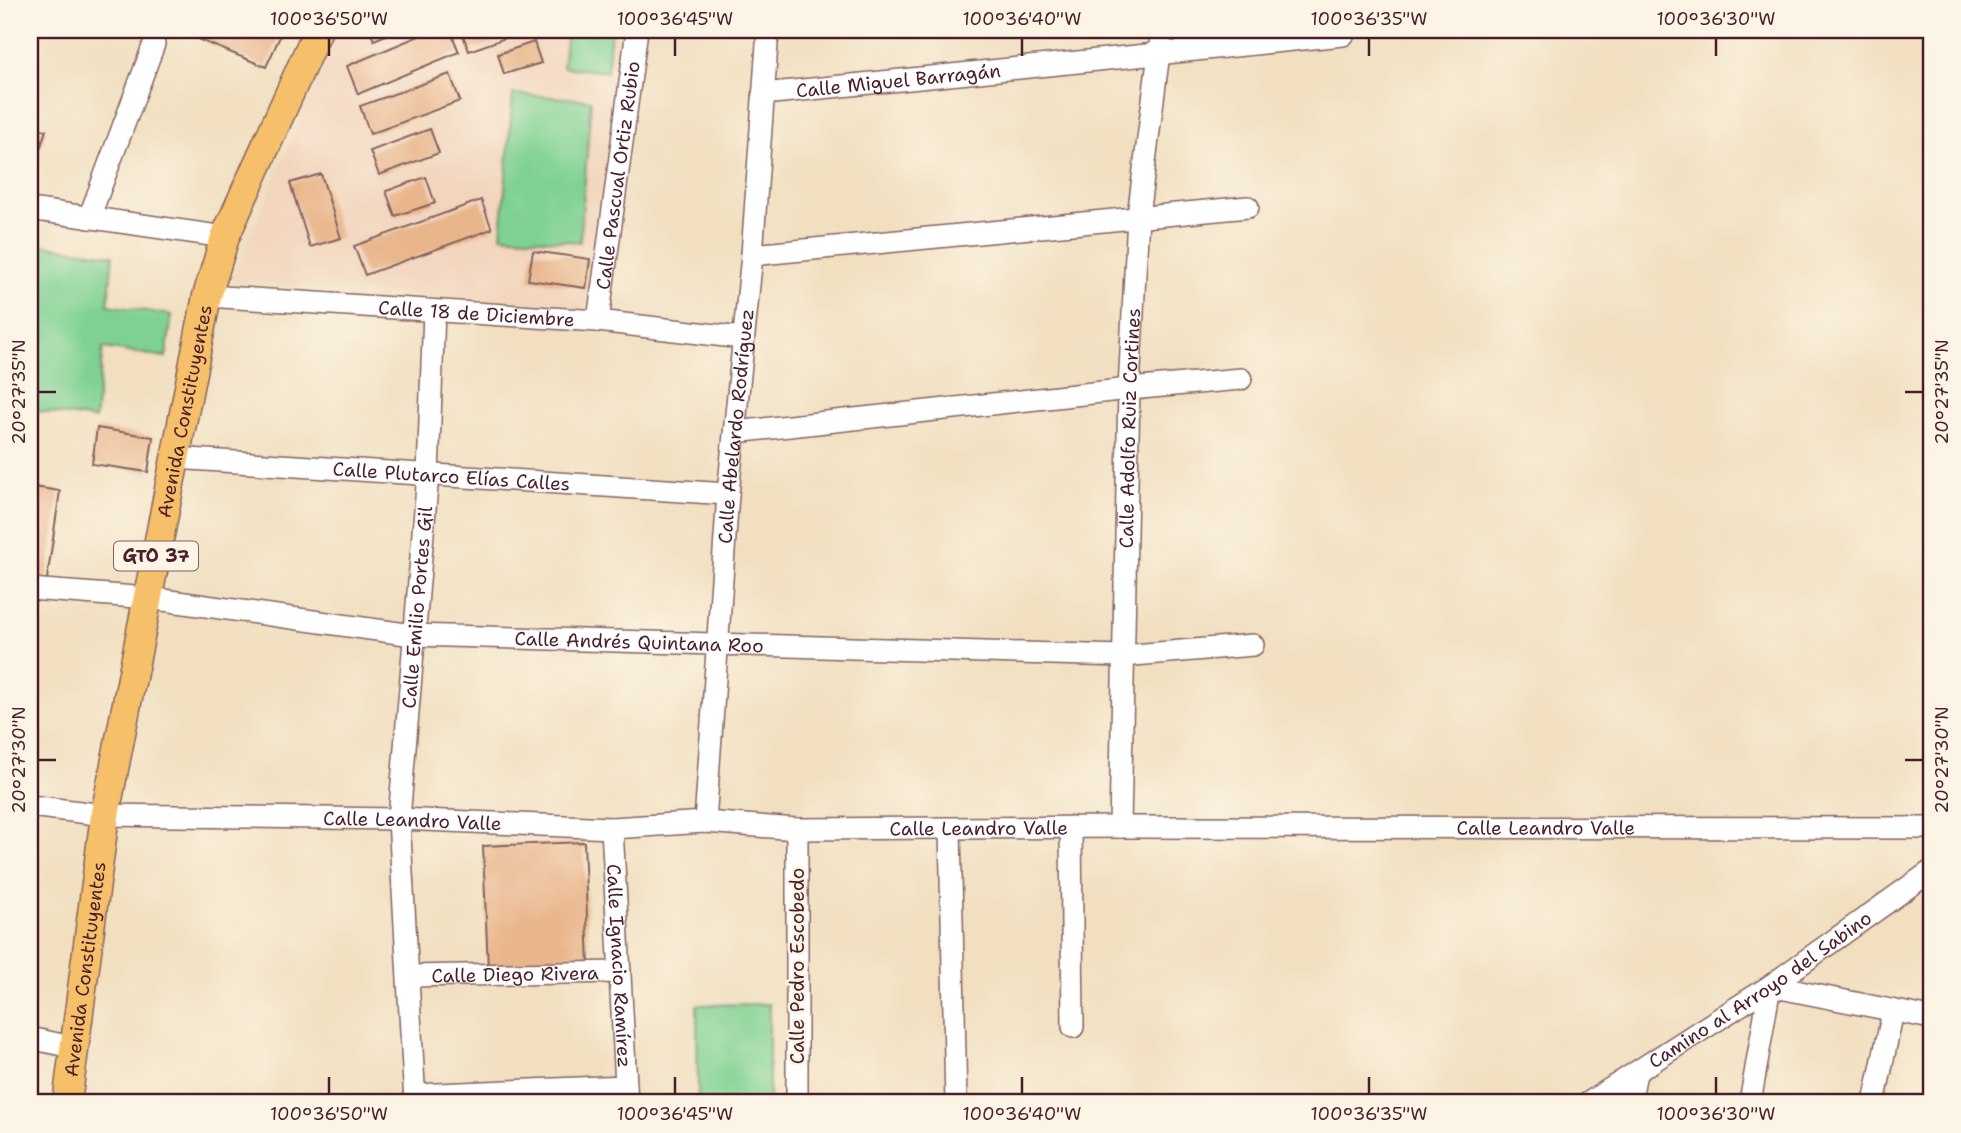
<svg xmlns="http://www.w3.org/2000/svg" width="1961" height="1133" viewBox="0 0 1961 1133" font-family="'Shantell Sans',sans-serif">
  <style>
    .built { fill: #f2d5bd }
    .green { fill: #7ed192; stroke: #64785e; stroke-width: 2 }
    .building { fill: #e9b58b }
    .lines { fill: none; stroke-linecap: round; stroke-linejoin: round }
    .minor-casing { stroke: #84625f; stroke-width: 24 }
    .major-casing { stroke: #84625f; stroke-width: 31 }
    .minor { stroke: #fff; stroke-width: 21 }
    .major { stroke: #f6c06b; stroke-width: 28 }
    .ticks { fill: none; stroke: #4a1f2b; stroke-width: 2.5 }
    .labels { text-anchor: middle; stroke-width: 5; stroke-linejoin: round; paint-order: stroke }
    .shield { fill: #fcf5e5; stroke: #7f5f63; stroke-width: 2 }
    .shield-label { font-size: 18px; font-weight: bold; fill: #4a1f2b }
    .street-label { font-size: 19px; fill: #4a1f2b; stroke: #fcf5e5 }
    .neatline { fill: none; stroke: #4a1f2b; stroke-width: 2.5 }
    .ticks-label { font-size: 18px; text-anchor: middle; fill: #4a1f2b }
  </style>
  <rect width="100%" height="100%" fill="#fcf5e5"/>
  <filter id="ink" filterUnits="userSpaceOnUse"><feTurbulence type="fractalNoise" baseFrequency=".0143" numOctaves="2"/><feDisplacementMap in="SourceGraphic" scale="14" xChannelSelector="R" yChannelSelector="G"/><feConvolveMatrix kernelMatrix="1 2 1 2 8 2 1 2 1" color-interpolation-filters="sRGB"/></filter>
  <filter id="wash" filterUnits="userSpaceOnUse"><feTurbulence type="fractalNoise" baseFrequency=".00686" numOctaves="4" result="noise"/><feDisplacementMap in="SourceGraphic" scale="28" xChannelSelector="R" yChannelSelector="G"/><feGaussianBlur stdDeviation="1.57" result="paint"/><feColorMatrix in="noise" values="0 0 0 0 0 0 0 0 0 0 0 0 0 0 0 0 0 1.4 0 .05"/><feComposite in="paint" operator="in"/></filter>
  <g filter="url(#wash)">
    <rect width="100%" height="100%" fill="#f1dfc0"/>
    <path class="built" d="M338,30H625L587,310L232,280Z"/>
    <g class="green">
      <path d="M567,30H611L607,72L563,67Z"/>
      <path d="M513,94L591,100L580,242L501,236Z"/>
      <path d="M41,245L113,255L108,305L172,315L166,357L103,348L95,419L30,410V319Z"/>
      <path d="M769,1004V1103H698L697,1005Z"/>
    </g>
    <g id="blocks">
      <g class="building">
        <path d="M205,30H283L266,67L200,40Z"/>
        <path d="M369,30H398L374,40Z"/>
        <path d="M433,30H450L459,52L358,94L347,66Z"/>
        <path d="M461,30H528L469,51Z"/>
        <path d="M534,42L541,63L504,74L498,54Z"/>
        <path d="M450,74L460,101L370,134L360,106Z"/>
        <path d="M30,127L46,130L30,181Z"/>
        <path d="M430,129L439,153L379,175L370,151Z"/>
        <path d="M321,174L341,238L310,247L290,183Z"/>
        <path d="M426,177L435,203L395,216L386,191Z"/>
        <path d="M481,200L492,229L365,275L354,246Z"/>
        <path d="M533,251L590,259L586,288L528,280Z"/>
        <path d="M97,428L153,437L148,472L92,464Z"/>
        <path d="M34,487L60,491L46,586L30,583V514Z"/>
        <path d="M584,842L589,966L488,970L483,846Z"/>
      </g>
    </g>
  </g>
  <g filter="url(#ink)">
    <use href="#blocks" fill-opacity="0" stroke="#84625f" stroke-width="2"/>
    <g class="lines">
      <g class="minor-casing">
        <g id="minor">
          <path id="s1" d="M763,94L1343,35L1347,30"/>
          <path d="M30,209L225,237"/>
          <path d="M89,218L154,44"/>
          <path d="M752,255L1248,207"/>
          <path id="s2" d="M207,296L598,321L742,338"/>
          <path id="s3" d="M598,321L637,30"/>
          <path d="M735,432L1129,389L1241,379"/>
          <path id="s4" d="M174,458L728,494"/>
          <path id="s5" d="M30,589L149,598L413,635L1122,656L1253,645"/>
          <path id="s6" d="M30,806L105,815L399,819L612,828L705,822L797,829L1120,827L1931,828"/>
          <path id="s7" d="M705,822L728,494L752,255L768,30"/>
          <path d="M1071,827L1073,1027"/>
          <path id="s8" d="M1120,827L1129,389L1138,216L1162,30"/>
          <path id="s9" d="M612,828L627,1103"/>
          <path d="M950,829L956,1103"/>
          <path id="s10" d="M408,976L620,972"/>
          <path d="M30,1038L76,1048"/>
          <path d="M414,1095L626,1086"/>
          <path id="s11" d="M415,1103L399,819L428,474L434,311"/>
          <path d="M797,1103V829"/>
          <path id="s12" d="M1588,1103L1770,986L1931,871"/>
          <path d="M1630,1103L1636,1073"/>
          <path d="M1750,1103L1770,986L1931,1018"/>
          <path d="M1874,1103L1893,1011"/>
        </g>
      </g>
      <g class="major-casing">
        <g id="major">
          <path id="s13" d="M67,1103L105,815L207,296L225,237L318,30"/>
        </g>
      </g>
      <use href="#minor" class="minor"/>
      <use href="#major" class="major"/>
    </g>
  </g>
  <path class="ticks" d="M329,38V56M675,38V56M1022,38V56M1369,38V56M1716,38V56M38,392H56M1905,392H1923M38,760H56M1905,760H1923M329,1077V1094M675,1077V1094M1022,1077V1094M1369,1077V1094M1716,1077V1094"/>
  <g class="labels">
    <rect class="shield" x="114" y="541.5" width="84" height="29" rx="5"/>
    <g class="shield-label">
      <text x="156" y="562">GTO 37</text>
    </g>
    <g class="street-label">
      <text dy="7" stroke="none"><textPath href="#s1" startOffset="136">Calle Miguel Barragán</textPath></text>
      <text dy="7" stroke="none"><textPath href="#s3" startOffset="147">Calle Pascual Ortiz Rubio</textPath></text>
      <text dy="7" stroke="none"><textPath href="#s2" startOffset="270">Calle 18 de Diciembre</textPath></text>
      <text dy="7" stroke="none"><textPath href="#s13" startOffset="702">Avenida Constituyentes</textPath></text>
      <text dy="7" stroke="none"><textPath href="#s7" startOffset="397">Calle Abelardo Rodríguez</textPath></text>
      <text dy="7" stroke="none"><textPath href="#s8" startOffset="399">Calle Adolfo Ruiz Cortines</textPath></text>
      <text dy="7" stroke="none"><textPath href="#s4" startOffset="278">Calle Plutarco Elías Calles</textPath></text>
      <text dy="7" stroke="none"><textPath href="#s11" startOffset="497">Calle Emilio Portes Gil</textPath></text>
      <text dy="7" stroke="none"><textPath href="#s5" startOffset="612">Calle Andrés Quintana Roo</textPath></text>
      <text dy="7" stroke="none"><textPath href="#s6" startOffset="383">Calle Leandro Valle</textPath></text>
      <text dy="7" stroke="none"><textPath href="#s6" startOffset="950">Calle Leandro Valle</textPath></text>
      <text dy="7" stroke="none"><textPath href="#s6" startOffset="1517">Calle Leandro Valle</textPath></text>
      <text dy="7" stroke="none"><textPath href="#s9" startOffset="138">Calle Ignacio Ramírez</textPath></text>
      <text transform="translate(797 966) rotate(-90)" y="7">Calle Pedro Escobedo</text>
      <text dy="7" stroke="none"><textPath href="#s13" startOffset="135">Avenida Constituyentes</textPath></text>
      <text dy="7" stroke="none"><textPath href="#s10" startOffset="107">Calle Diego Rivera</textPath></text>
      <text dy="7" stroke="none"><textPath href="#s12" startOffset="206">Camino al Arroyo del Sabino</textPath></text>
    </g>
  </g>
  <rect width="1961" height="1133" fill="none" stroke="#fcf5e5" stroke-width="77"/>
  <rect x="38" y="38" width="1885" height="1056" class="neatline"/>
  <g class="ticks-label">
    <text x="329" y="25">100°36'50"W</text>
    <text x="675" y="25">100°36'45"W</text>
    <text x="1022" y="25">100°36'40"W</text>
    <text x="1369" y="25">100°36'35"W</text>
    <text x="1716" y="25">100°36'30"W</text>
    <text transform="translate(19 392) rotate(-90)" y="6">20°27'35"N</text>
    <text transform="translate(1942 392) rotate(-90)" y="6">20°27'35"N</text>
    <text transform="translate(19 760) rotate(-90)" y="6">20°27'30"N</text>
    <text transform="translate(1942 760) rotate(-90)" y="6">20°27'30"N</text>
    <text x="329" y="1120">100°36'50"W</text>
    <text x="675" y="1120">100°36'45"W</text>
    <text x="1022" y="1120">100°36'40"W</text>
    <text x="1369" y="1120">100°36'35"W</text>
    <text x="1716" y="1120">100°36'30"W</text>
  </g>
</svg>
